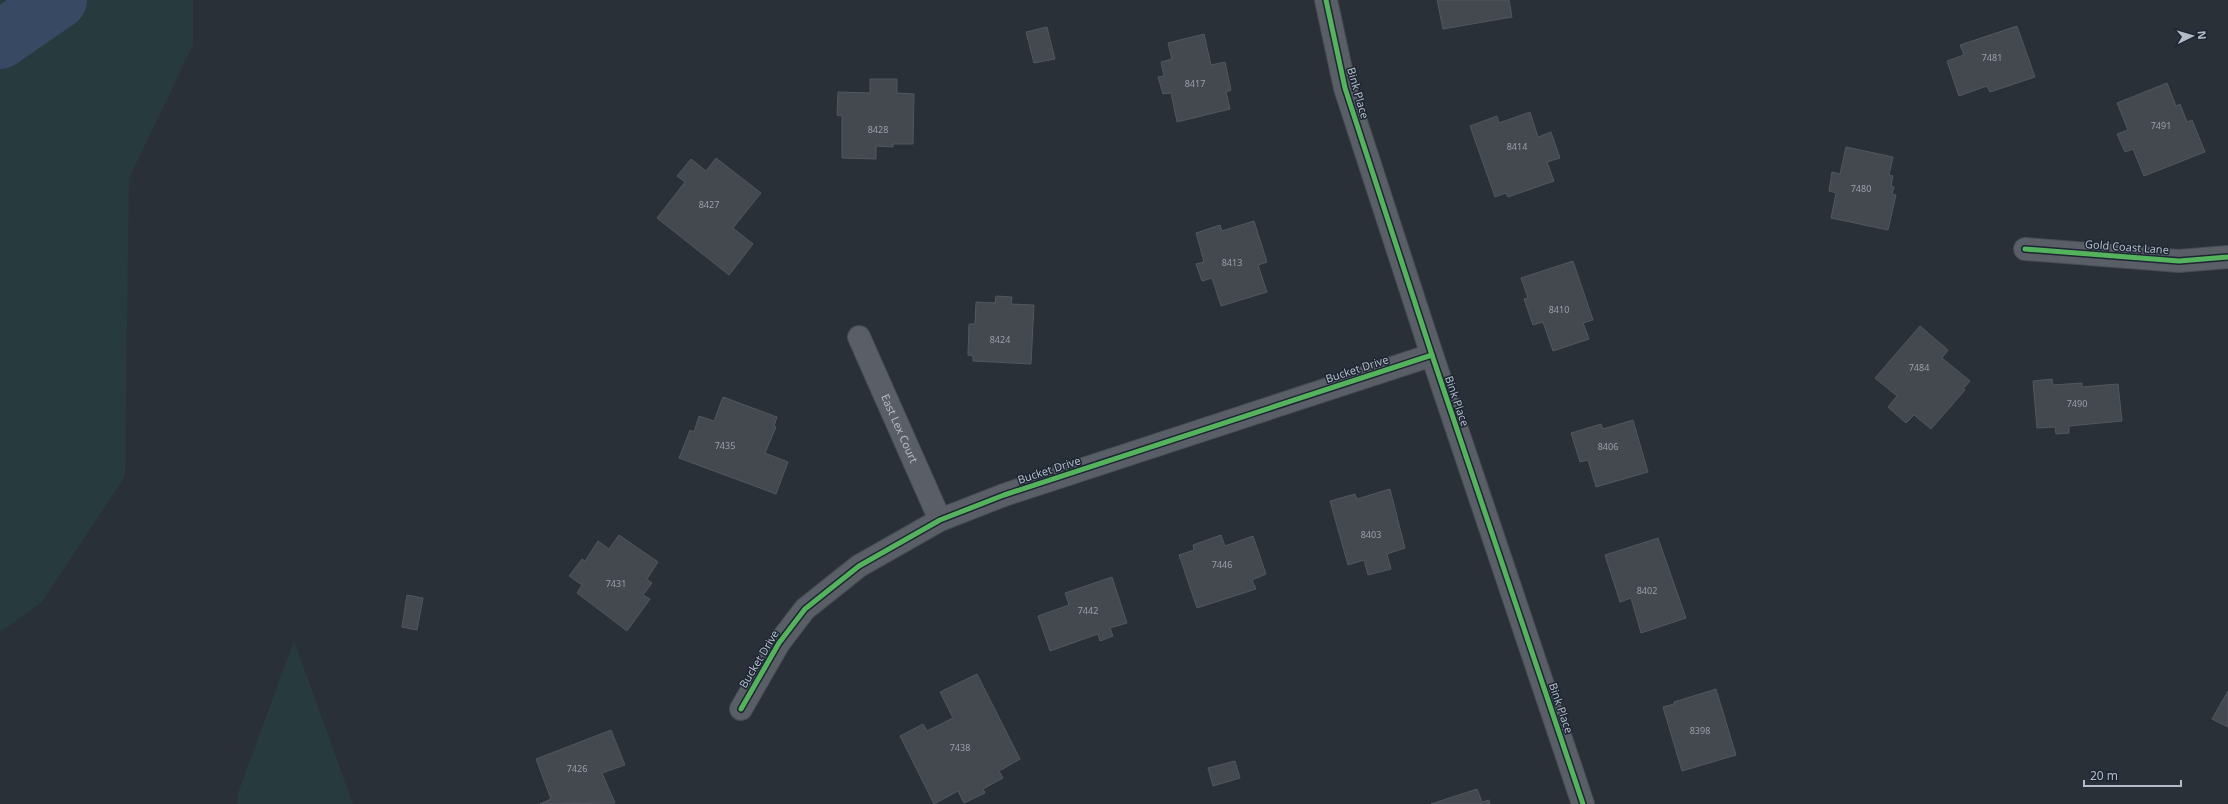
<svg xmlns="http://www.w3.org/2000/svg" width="2228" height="804" viewBox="0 0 2228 804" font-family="'Noto Sans',sans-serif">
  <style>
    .green { fill: #273a3e }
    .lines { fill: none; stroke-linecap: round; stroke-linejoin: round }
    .river { stroke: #384963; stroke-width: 58 }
    .building { fill: #444950; stroke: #52575f }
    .minor-casing { stroke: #484c53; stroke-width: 24 }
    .minor { stroke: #5a5e66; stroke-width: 22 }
    .cycleway-casing { stroke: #1d2633; stroke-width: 8 }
    .cycleway { stroke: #56b35d; stroke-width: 5 }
    .labels { text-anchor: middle; stroke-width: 3; stroke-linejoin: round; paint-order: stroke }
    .number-label { font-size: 9px; fill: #989fab }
    .street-label { font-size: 11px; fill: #b4bcc9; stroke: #1d2633 }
  </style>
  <rect width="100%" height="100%" fill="#2a3038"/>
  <g class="green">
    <path d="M0,0H193V45L129,178L125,476L42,602L0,632Z"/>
    <path d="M294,641L353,804H237L238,793Z"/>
  </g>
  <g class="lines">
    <path class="river" d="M0,40L58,0"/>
  </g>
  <g class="building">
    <path d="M1437,0H1509L1512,17L1443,29Z"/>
    <path d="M2017,26L2035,77L1990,92L1987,86L1959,96L1947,61L1964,55L1960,45Z"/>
    <path d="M1047,27L1055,59L1034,63L1026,32Z"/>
    <path d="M1204,34L1211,65L1225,62L1231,90L1226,92L1230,109L1177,122L1171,93L1163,94L1158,77L1164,76L1161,62L1172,59L1168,43Z"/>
    <path d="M870,79H897V93L914,94L913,144H893V147L876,146V159L842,158V116L837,115L838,92L870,93Z"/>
    <path d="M2167,83L2176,106L2180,104L2187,122L2192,120L2205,152L2144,176L2133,149L2125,152L2117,134L2128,130L2117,103Z"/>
    <path d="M1530,112L1538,137L1551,132L1560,158L1547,162L1554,181L1508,197L1506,193L1495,197L1470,126L1497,116L1499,123Z"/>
    <path d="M1846,147L1893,157L1889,175L1893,176L1891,186L1894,187L1892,194L1896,195L1888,230L1831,218L1836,193L1829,191L1832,172L1840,174Z"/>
    <path d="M716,158L761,193L733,228L753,244L729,275L657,218L685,182L677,176L691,159L706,171Z"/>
    <path d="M1254,221L1267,262L1258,265L1267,292L1221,306L1212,278L1202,281L1196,264L1204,262L1196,233L1220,225L1222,231Z"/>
    <path d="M1573,261L1593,320L1583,323L1589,339L1553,351L1543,322L1533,325L1524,299L1528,298L1521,278Z"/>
    <path d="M996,296L1012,297L1011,304L1034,305L1031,364L973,361V356L968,355L969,324H975L976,302L995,303Z"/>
    <path d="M1920,326L1948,350L1942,358L1970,381L1963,389L1965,390L1931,429L1914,415L1906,423L1888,407L1897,396L1875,378Z"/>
    <path d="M2052,379L2053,385L2082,383V387L2118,384L2122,421L2069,426V433L2056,434L2055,427L2037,428L2033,381Z"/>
    <path d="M723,397L777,417L774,426L776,427L765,453L788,462L776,494L679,458L690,430L694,432L699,416L714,421Z"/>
    <path d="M1633,420L1648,472L1596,487L1588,460L1580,462L1571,433L1601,424L1603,429Z"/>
    <path d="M1390,489L1405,548L1387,554L1391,569L1368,575L1364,560L1348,565L1330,501L1355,494L1357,499Z"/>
    <path d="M619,535L658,562L647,579L652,583L643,595L650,599L627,631L577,593L582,585L569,576L582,559L585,561L598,541L609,549Z"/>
    <path d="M1221,535L1225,546L1253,536L1266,574L1252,580L1256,589L1197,608L1179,555L1194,550L1193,545Z"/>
    <path d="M1658,538L1686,618L1641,633L1631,598L1620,602L1605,555Z"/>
    <path d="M1112,577L1127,623L1110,628L1113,636L1100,641L1098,634L1050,651L1038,616L1069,605L1065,593Z"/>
    <path d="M407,595L423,598L417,630L402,627Z"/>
    <path d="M977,674L1020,759L999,771L1003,778L983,789L985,793L964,803L958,791L934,804L900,736L923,724L927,731L953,718L940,692Z"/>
    <path d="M1716,689L1736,755L1682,771L1663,707L1674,704V702Z"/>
    <path d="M2228,691V727L2212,719Z"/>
    <path d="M611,730L625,765L602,773L615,803L540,804L551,799L536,759Z"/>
    <path d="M1235,761L1240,778L1213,786L1208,768Z"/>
    <path d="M1477,789L1482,802L1489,800L1490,804H1431Z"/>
  </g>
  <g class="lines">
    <g class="minor-casing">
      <g id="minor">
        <path d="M1326,0L1345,88L1432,355L1583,804"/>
        <path d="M2025,249L2179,261L2228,257"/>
        <path id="s1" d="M859,337L940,520"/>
        <path d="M741,709L779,643L805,609L859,566L940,520L1004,495L1432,355"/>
      </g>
    </g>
    <use href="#minor" class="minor"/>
    <g class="cycleway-casing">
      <g id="cycleway">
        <path d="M1326,0L1345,88L1432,355L1583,804"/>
        <path d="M2025,249L2179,261L2228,257"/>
        <path d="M741,709L779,643L805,609L859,566L940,520L1004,495L1432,355"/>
      </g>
    </g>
    <use href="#cycleway" class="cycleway"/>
  </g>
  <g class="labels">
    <g class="number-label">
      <text x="1992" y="61">7481</text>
      <text x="1195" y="87">8417</text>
      <text x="2161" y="129">7491</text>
      <text x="878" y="133">8428</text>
      <text x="1517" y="150">8414</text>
      <text x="1861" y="192">7480</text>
      <text x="709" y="208">8427</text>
      <text x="1232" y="266">8413</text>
      <text x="1559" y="313">8410</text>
      <text x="1000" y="343">8424</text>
      <text x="1919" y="371">7484</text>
      <text x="2077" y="407">7490</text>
      <text x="725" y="449">7435</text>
      <text x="1608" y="450">8406</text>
      <text x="1371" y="538">8403</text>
      <text x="1222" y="568">7446</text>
      <text x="616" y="587">7431</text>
      <text x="1647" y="594">8402</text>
      <text x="1088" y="614">7442</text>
      <text x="1700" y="734">8398</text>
      <text x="960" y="751">7438</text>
      <text x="577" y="772">7426</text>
    </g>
    <g class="street-label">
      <text transform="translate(1358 93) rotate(74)" y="4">Bink Place</text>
      <text transform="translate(2127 247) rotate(4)" y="4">Gold Coast Lane</text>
      <text transform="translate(1357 369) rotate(-18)" y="4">Bucket Drive</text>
      <text transform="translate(1457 401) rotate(71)" y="4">Bink Place</text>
      <text dy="4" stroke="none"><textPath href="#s1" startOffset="100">East Lex Court</textPath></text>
      <text transform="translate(1049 470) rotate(-18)" y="4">Bucket Drive</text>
      <text transform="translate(759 659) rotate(-59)" y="4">Bucket Drive</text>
      <text transform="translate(1561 708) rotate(71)" y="4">Bink Place</text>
    </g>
  </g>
  <g transform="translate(2192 36) rotate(85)" stroke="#1d2633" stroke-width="3" paint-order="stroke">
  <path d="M0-3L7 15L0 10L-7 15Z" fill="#b4bcc9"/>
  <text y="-6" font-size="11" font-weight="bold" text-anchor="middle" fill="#b4bcc9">N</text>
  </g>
  <path d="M2084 780v6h97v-6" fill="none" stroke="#b4bcc9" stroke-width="2"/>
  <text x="2090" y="780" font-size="12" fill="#b4bcc9" stroke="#1d2633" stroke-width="3" paint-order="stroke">20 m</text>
</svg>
